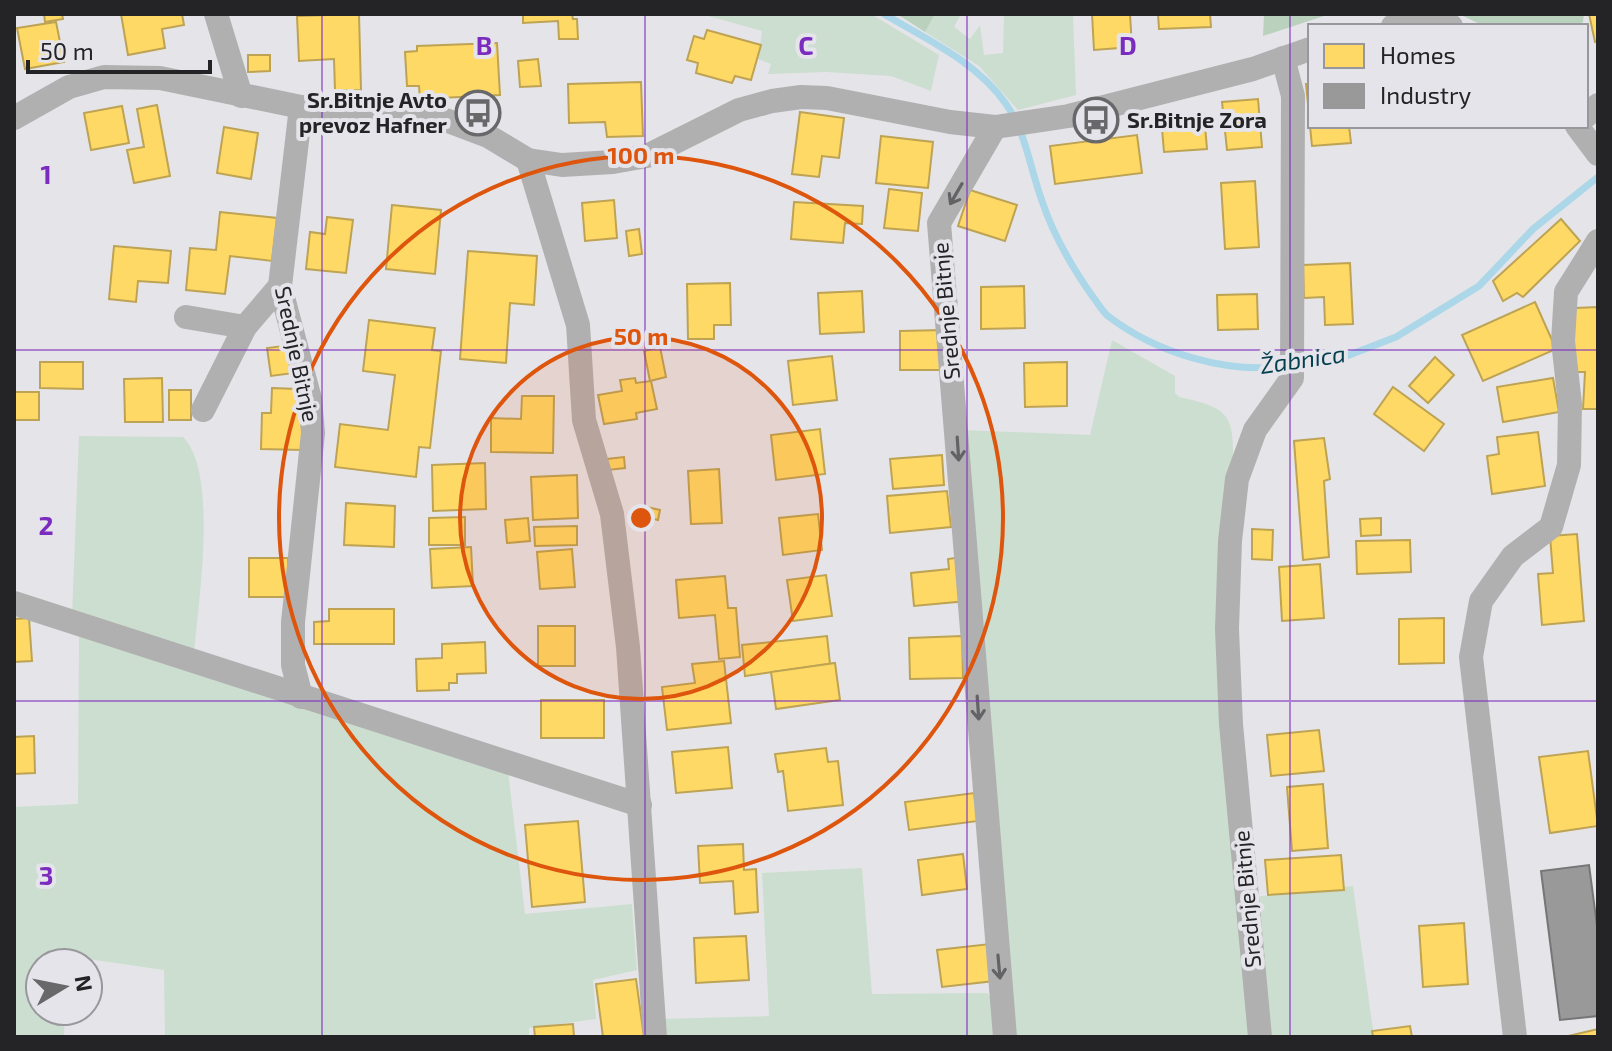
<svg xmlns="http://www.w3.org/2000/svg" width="1612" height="1051" viewBox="0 0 1612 1051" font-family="'Exo 2',sans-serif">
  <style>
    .green { fill: #ccdecf }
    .forest { fill: #bad1bd }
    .homes { fill: #ffd966; stroke: #bda353; stroke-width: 2 }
    .industry { fill: #999; stroke: #767676; stroke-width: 2 }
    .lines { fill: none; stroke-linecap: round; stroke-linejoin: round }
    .stream { stroke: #abd7e8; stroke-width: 7 }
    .minor { stroke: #b1b0b1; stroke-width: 24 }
    .oneway { stroke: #636365 }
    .grid { fill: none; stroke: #7b2cbf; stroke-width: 2; stroke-opacity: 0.55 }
    .ring { fill: none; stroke: #de560d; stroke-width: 4 }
    .labels { text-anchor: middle; stroke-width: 8; stroke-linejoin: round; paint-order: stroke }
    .poi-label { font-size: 22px; font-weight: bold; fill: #242426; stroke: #e4e4ea; text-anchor: end }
    .street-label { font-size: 22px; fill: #242426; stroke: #e4e4ea }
    .water-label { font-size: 24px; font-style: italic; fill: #033e4d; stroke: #e4e4ea }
    .grid-label { font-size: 26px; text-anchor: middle; font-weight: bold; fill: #7b2cbf; stroke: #e4e4ea; stroke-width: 8; stroke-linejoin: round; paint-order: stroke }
    .centre { fill: #de560d; stroke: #e4e4ea; stroke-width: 4 }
    .ring-label { font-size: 24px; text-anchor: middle; font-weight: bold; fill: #de560d; stroke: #e4e4ea; stroke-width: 8; stroke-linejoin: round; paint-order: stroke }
  </style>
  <rect width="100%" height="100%" fill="#e5e5e9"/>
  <g class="green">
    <path d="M701,14H871L939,55L931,91L891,76L826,72L768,74L771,64L758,59L762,31Z"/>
    <path d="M935,14H961L954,27L970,39L980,25L984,55L1003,53L1004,14H1073L1076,95L1018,110L979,66L925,32Z"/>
    <path d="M1112,340L1175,376V393L1179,397C1231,408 1234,416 1233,465L1252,1037H1012L962,430L1090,435Z"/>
    <path d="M79,436L183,437C219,473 198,603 194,654L72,616Z"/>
    <path d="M79,631L508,771L525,914L632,904L637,970L593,980L596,1019L529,1028V1037H165L164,970L68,956L67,963H40V1011H65L64,1037H14V807L78,804Z"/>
    <path d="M862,868L872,994L987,993L994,1001L1001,1037H663L661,1019L769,1016L762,873Z"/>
    <path d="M1353,886L1374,1037H1267L1253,897Z"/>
  </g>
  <g class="forest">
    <path d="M897,14H935L925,32Z"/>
    <path d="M1264,14H1330L1263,36Z"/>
    <path d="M1459,14H1584L1583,22L1577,26H1484Z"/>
  </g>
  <g class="homes">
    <path d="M44,14H62L63,19L45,22Z"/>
    <path d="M121,14H182L184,25L162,29L165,48L128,55Z"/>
    <path d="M359,14L361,90L335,91L334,59L299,61L297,16Z"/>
    <path d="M523,14H572L573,19H577L578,39H559L558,21L523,23Z"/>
    <path d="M1092,14H1130L1132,47L1094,50Z"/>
    <path d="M1158,14H1210L1211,27L1159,29Z"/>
    <path d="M1589,14H1598V41L1595,42Z"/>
    <path d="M56,22L64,62L25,69L17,28Z"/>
    <path d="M707,30L761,45L751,80L735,76L732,83L696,73L698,63L687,60L694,36L704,39Z"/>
    <path d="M497,43L500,95L420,99L419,86H407L405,52L417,51V46Z"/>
    <path d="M248,55H270V71L248,72Z"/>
    <path d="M538,59L541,86L520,87L518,61Z"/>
    <path d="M641,82L643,136L607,137L605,122L569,123L568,84Z"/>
    <path d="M1306,84H1310V124Z"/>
    <path d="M1258,99L1262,147L1227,150L1222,102Z"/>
    <path d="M157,105L170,176L134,183L127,150L144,147L137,109Z"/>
    <path d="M122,106L129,143L91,150L84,113Z"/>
    <path d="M800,112L844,118L839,158L822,156L819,177L792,174Z"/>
    <path d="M1204,114L1207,149L1164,152L1161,117Z"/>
    <path d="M1310,126H1349L1351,143L1312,146Z"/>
    <path d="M224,127L258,133L251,179L217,173Z"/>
    <path d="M1137,135L1142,173L1055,184L1050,146Z"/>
    <path d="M881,136L933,142L928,188L876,183Z"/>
    <path d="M1255,181L1259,247L1225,249L1221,183Z"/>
    <path d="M889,189L922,193L918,231L884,228Z"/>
    <path d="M970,190L1017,205L1005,241L958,226Z"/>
    <path d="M614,200L617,238L585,241L582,203Z"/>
    <path d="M794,202L863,206L862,224L845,223L843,243L791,239Z"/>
    <path d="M392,205L441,210L435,274L386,269Z"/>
    <path d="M220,212L277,218L272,261L230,256L225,294L186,290L190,248L216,250Z"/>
    <path d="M327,217L353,220L346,273L306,269L310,232L325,234Z"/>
    <path d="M1561,219L1580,241L1523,297L1517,293L1503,301L1493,281Z"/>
    <path d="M639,229L642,254L629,256L626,231Z"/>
    <path d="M114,246L171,251L168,283L138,281L136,302L109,299Z"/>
    <path d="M468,251L537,256L534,305L510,303L506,363L460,359Z"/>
    <path d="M1350,263L1353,324L1325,325L1324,297L1304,298L1303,265Z"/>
    <path d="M730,283L731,325H714V339H688L687,284Z"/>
    <path d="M1024,286L1025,328L981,329V287Z"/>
    <path d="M862,291L864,332L820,334L818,293Z"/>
    <path d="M1257,294L1258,329L1218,330L1217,295Z"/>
    <path d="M1535,302L1556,349L1483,381L1462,335Z"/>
    <path d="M1598,307V409H1583L1585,372H1575L1569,357L1575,308Z"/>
    <path d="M369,320L435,328L432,350L441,351L430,448L419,447L416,477L335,467L340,424L388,430L395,375L363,371Z"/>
    <path d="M942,330L943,370H900V331Z"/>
    <path d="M291,345L294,373L271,376L267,348Z"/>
    <path d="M660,347L666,377L650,381L644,351Z"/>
    <path d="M832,356L837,400L793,405L788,361Z"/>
    <path d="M1435,357L1454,375L1428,403L1409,386Z"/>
    <path d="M40,362H83V389L40,388Z"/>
    <path d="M1067,362V406L1025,407L1024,363Z"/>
    <path d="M162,378L163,422H125L124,379Z"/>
    <path d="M635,378L636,383L651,381L657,409L636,413L637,419L604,424L598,395L622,391L620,380Z"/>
    <path d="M1553,378L1559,412L1503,422L1497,387Z"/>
    <path d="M1393,387L1444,424L1424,451L1374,414Z"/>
    <path d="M272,388L297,389L296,412H304L302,450L261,449L262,413H271Z"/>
    <rect x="169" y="390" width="22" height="30"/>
    <rect x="14" y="392" width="25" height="28"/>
    <path d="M522,396H554L553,453L491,452V418L521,419Z"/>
    <path d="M820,429L825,474L776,480L771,435Z"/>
    <path d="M1538,432L1545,486L1492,494L1487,456L1499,454L1497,437Z"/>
    <path d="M1324,438L1330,479L1324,481L1329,557L1303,560L1294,441Z"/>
    <path d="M942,455L944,485L893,489L890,459Z"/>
    <path d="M624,457L625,468L608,470L607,459Z"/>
    <path d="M485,463L486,509L433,511L432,465Z"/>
    <path d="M719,469L722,523L691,524L688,471Z"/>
    <path d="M577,475L578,518L533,520L531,477Z"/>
    <path d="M947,491L951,527L890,533L887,496Z"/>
    <path d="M346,503L395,506L394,547L344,545Z"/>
    <path d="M647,507L660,510L658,520L645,517Z"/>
    <path d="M818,514L822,550L783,555L779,518Z"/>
    <path d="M465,517V545H429V518Z"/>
    <path d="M528,518L530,541L507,543L505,520Z"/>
    <path d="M1381,518V535L1361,536L1360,519Z"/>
    <path d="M577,526V545L535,546L534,527Z"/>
    <path d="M1252,529L1273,530L1272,560L1252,559Z"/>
    <path d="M1577,534L1584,621L1542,625L1538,574L1553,573L1550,536Z"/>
    <path d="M1410,540L1411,572L1357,574L1356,541Z"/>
    <path d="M471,547L473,586L432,588L430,549Z"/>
    <path d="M572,549L575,587L540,589L537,552Z"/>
    <path d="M962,557L967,601L914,606L911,573L949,569L948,559Z"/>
    <rect x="249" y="558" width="39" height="39"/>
    <path d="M1320,564L1324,618L1282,621L1279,567Z"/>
    <path d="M826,575L832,616L793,621L787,580Z"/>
    <path d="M725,576L728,608H736L740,657L719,659L715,615L679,618L676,580Z"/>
    <path d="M329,609H394V644H314V622L329,621Z"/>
    <path d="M29,618L32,661L14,662V619Z"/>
    <path d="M1444,618V663L1399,664V619Z"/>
    <rect x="538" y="626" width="37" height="40"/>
    <path d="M827,636L830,664L745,676L742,645Z"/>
    <path d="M962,636L963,678L910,679L909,638Z"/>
    <path d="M485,642L486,673L457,674V683H449V690L417,691L416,659L442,658V644Z"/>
    <path d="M724,661L731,723L667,730L662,687L695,683L692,664Z"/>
    <path d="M835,663L840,700L776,709L771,672Z"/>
    <rect x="541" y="700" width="63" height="38"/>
    <path d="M1319,730L1324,771L1271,776L1267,735Z"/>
    <path d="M34,736L35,773L14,774V737Z"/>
    <path d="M728,747L732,788L676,793L672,752Z"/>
    <path d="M826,748L828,762L838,761L843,805L788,811L783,771L778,772L775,754Z"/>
    <path d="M1588,751L1598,826L1550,833L1539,757Z"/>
    <path d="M1323,784L1328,848L1292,851L1287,787Z"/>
    <path d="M974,793L978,821L909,830L905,802Z"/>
    <path d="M578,821L585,902L532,907L525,825Z"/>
    <path d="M743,844L744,870L756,869L758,912L735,914L733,881L700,883L698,846Z"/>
    <path d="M963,854L967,889L922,895L918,860Z"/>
    <path d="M1341,855L1344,890L1268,895L1265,860Z"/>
    <path d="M1464,923L1468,984L1423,987L1419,926Z"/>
    <path d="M746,936L749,980L696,983L694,938Z"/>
    <path d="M990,944L994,981L942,987L937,950Z"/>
    <path d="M636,979L644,1037H603L596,984Z"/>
    <path d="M573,1024L574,1037H535L534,1027Z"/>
    <path d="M1410,1026L1412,1037H1373L1372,1031Z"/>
    <path d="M1598,1029V1037H1564Z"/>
  </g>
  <path class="industry" d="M1589,865L1598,933V1016L1560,1020L1541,871Z"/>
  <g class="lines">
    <g class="stream">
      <path d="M884,14C926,39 977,62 1006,104C1026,133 1030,168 1042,201C1054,237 1071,266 1093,297C1098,303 1102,311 1108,316C1156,353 1226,374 1286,366"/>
      <path d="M1298,365L1339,359L1396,337L1479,286L1533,229L1598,177"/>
    </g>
    <g class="minor">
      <path d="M216,14L241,96"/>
      <path d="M1393,26L1423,21L1451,26"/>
      <path d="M301,107L280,286L310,399L313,433L293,622V665L301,697"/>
      <path d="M1586,116L1598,105"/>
      <path d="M14,118L69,87L104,77L160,78L301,107L400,111L435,116L488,136L528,160L562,165L613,162L647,156L739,110L772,101L801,97L827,98L950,122L995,127L1069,116L1253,69L1310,49"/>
      <path d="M1577,126L1598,154"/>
      <path d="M995,127L939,223L1005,1037"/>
      <path d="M528,160L578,325L584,420L612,514L628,647L655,1037"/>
      <path d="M186,317L245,327"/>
      <path d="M203,410L245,327L280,286"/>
      <path d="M14,603L640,805"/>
      <path d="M1260,1037L1231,724L1227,629L1230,541L1237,479L1255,430L1292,378L1293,96L1283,58"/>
      <path d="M1515,1037L1471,657L1481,601L1513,556L1551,527L1569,465L1570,404L1563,341L1566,292L1598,241"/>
    </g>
  </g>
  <defs><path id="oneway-shaft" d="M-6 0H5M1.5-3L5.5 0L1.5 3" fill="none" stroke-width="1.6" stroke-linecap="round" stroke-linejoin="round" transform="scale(2)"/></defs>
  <g class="oneway">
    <use href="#oneway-shaft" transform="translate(956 194) rotate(120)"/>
    <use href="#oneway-shaft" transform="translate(958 449) rotate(86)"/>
    <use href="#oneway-shaft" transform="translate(978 708) rotate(86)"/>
    <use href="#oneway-shaft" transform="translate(999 967) rotate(85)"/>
  </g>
  <path class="grid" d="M322,14V1037M645,14V1037M967,14V1037M1290,14V1037M14,350H1598M14,701H1598"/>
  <circle cx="641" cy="518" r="181" fill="#de560d" fill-opacity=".12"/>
  <g class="ring">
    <circle cx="641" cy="518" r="181"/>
    <circle cx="641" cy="518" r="362"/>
  </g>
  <defs>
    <g id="bus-ring" transform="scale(2.3)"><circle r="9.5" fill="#e4e4ea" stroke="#68686a" stroke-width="1.5"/><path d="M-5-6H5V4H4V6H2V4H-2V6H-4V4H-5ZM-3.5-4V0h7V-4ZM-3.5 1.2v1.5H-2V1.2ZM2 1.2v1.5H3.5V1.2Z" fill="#68686a"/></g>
  </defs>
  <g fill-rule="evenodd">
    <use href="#bus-ring" x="478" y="113"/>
    <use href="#bus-ring" x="1096" y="120"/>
  </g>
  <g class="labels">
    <g class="poi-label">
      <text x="447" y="108">Sr.Bitnje Avto<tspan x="447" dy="25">prevoz Hafner</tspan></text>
      <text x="1127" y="128" text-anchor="start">Sr.Bitnje Zora</text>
    </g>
    <g class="street-label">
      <text transform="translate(946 311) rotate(-95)" y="8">Srednje Bitnje</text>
      <text transform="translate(297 354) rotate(78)" y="8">Srednje Bitnje</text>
      <text transform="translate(1247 899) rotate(-95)" y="8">Srednje Bitnje</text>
    </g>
    <g class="water-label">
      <text transform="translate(1303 360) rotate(-8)" y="8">Žabnica</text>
    </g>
  </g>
  <g class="grid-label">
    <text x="484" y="55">B</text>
    <text x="806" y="55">C</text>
    <text x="1128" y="55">D</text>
    <text x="46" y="184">1</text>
    <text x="46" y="535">2</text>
    <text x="46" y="885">3</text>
  </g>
  <circle cx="641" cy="518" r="12" class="centre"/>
  <g class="ring-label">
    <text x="641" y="164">100 m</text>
    <text x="641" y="345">50 m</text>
  </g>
  <rect width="1612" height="1051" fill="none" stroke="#242426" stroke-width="32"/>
  <rect x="1308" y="24" width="280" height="104" fill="#e4e4ea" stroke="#97979c" stroke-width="2"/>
  <rect x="1324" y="44" width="40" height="24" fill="#ffd966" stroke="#97979c" stroke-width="2"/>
  <text x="1380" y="64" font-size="24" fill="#242426">Homes</text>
  <rect x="1324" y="84" width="40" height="24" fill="#999999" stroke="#97979c" stroke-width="2"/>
  <text x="1380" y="104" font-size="24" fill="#242426">Industry</text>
  <g transform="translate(64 987) rotate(80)"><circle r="38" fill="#e4e4ea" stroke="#97979c" stroke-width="2"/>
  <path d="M0-6L14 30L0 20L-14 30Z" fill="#68686a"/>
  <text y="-12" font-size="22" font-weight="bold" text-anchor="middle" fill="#242426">N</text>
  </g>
  <path d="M28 60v12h182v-12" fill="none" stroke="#242426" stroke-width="4"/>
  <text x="40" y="60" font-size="24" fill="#242426" stroke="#e4e4ea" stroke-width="6" paint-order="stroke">50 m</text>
</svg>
